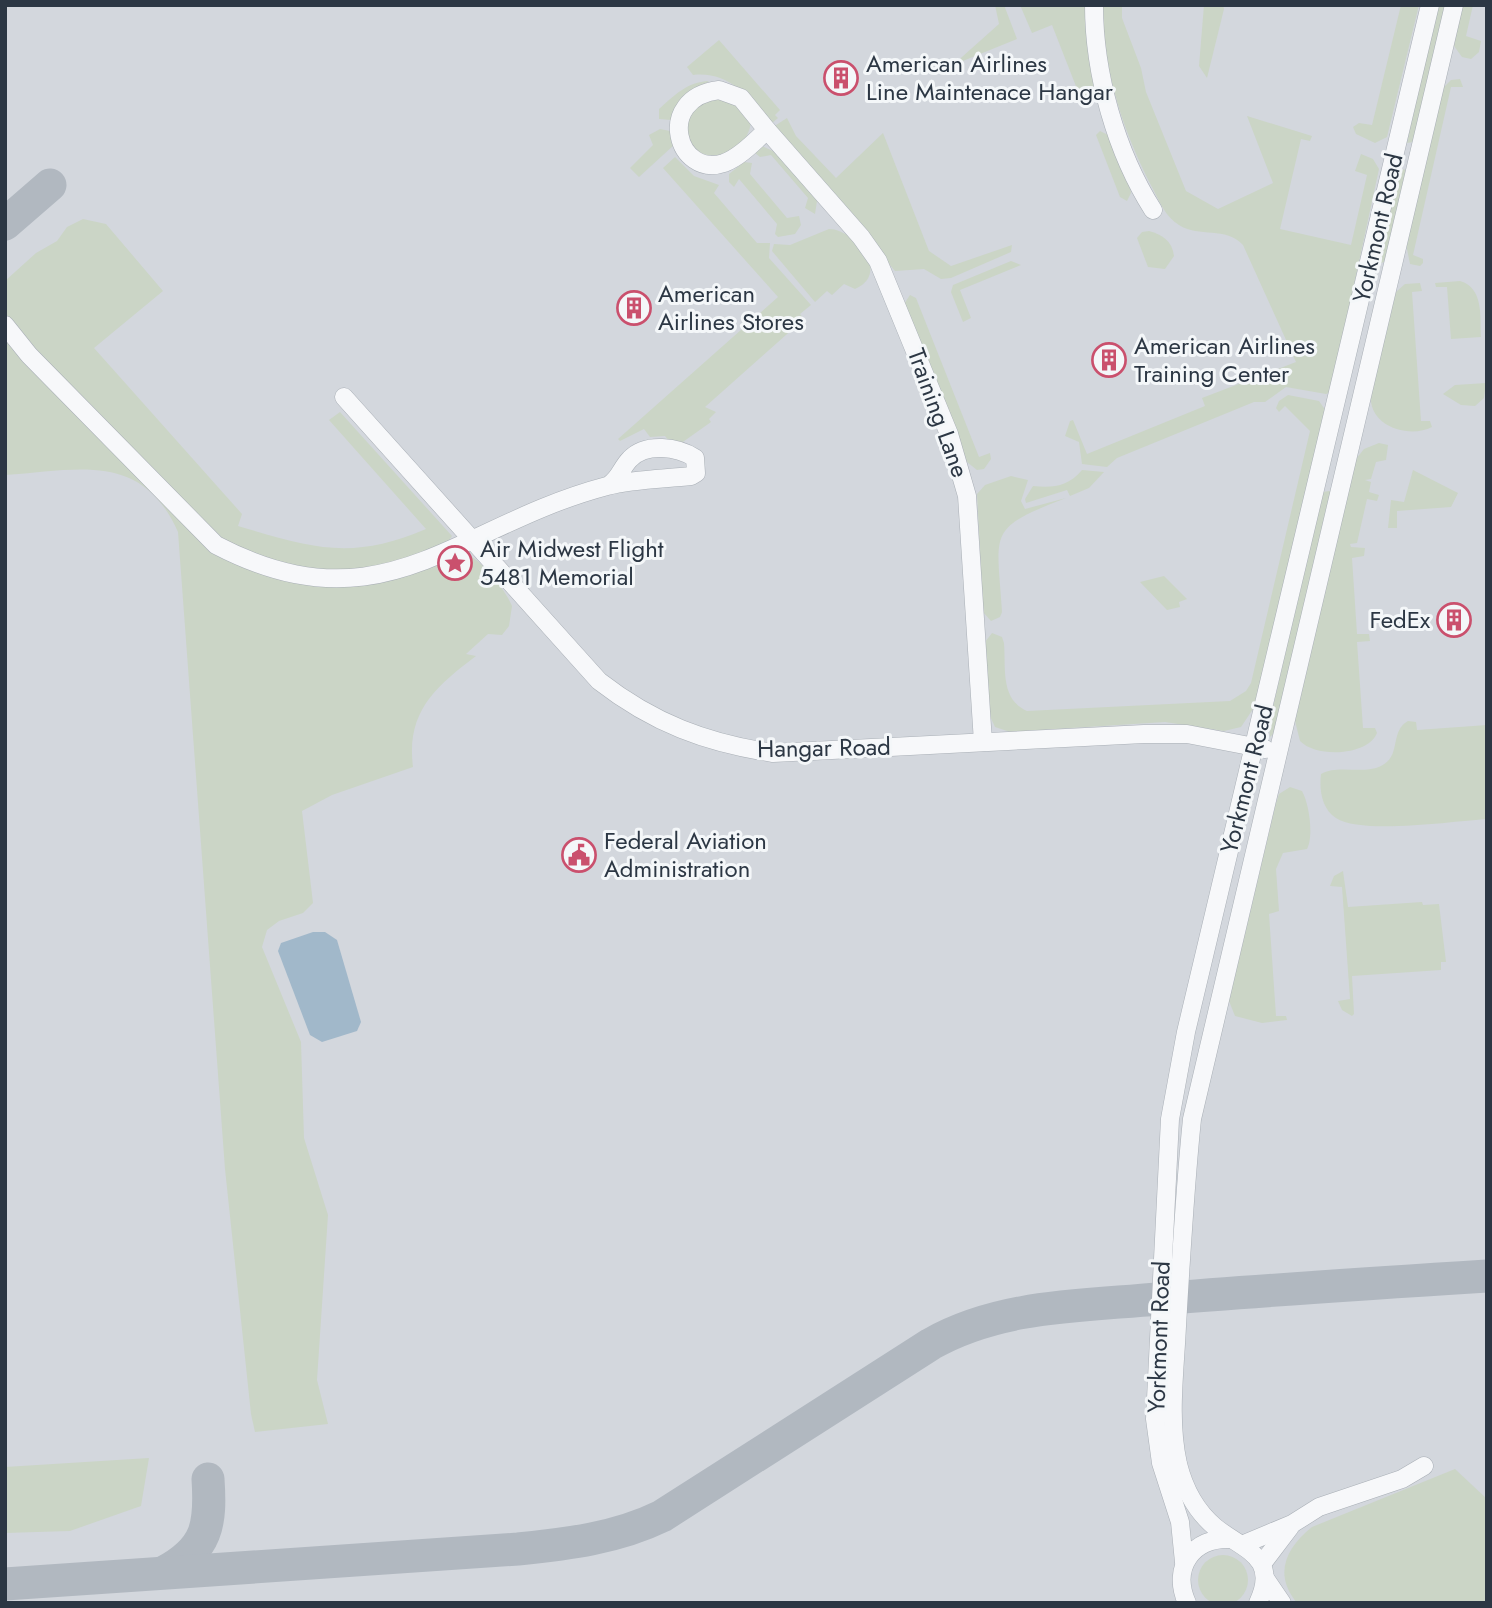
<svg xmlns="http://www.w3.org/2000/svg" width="1492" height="1608" viewBox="0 0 1492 1608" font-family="Jost,sans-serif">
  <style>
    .built { fill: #d3d7dd }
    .green { fill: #cbd5c6 }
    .water { fill: #a1b8ca }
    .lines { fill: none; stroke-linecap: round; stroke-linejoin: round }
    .taxiway { stroke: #b1b8c0; stroke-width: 33 }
    .minor-casing { stroke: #a9afb6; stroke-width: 19 }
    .minor { stroke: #f7f8fa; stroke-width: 18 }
    .labels { text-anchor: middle; stroke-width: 6; stroke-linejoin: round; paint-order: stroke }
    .poi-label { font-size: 24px; fill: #2c3744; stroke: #f4f7f9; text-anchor: start }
    .street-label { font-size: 24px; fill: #2c3744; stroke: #f4f7f9 }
  </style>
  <rect width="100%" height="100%" fill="#e4e8ec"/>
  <rect class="built" x="5" y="5" width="1482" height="1598"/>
  <g class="green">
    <path d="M995,5H1004L1017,39L953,65L999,24Z"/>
    <path d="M1020,5H1085L1095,95L1090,103L1081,99L1052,25L1032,33Z"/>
    <path d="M1103,5H1122V18L1141,68L1146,92L1186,191L1218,209L1273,183L1247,116L1312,136L1310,141L1301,139L1280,229L1351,245L1367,175L1355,171L1361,154L1373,159L1379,169L1331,392L1326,394L1286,387L1265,402H1254L1117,458L1107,467L1082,464L1079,442L1065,436L1070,421L1073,420L1087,454L1205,406L1202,398L1296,362L1243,245C1226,226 1199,238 1179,225C1166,217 1160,203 1154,191C1124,134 1102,70 1103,5Z"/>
    <path d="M1204,5H1223L1224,9L1207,78L1199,66Z"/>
    <path d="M1401,5H1419L1387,137L1375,143L1356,134L1353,127L1359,123L1372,125Z"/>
    <path d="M1436,5H1447L1413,142L1407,143Z"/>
    <path d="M1462,5H1473L1466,36L1481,41L1479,52L1471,59L1462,57L1454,46Z"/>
    <path d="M719,40L780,110L775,115L778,118L771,124C748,98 731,71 693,75L687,67Z"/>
    <path d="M1460,79L1463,87H1451L1413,255L1423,259V263L1420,266L1410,264L1406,244L1443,88L1451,80Z"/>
    <path d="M709,81L677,105L671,120L659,119V109C675,95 687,82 709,81Z"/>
    <path d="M707,98H731L751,117C752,149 715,167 690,147L685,119Z"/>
    <path d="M787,118L796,136L836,178L883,133L929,251L951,266L1012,245L1011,252L951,278L941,279L924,269L895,271L773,127Z"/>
    <path d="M660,129L670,131L674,145L639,177L630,168L653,145L649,135Z"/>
    <path d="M1100,131L1108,135L1130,186L1131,193L1127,201L1120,197L1096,135Z"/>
    <path d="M762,146L775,152L813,194L817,201L815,214L805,208L808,198L771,155L760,157L755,153Z"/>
    <path d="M675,157L694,176L719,185L714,193L757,243H770L769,258L811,305L800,314L804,319L705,407L716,412L709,419L711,422L680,444L670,442L665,436L650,437L644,429L620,441L618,439L778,297L663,168Z"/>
    <path d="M744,162L752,163L750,174L787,218L799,216L801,225L795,234L778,237L775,234L777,224L739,179L734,187L729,182V174Z"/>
    <path d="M1404,169L1407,172L1387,261L1381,263L1378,261L1398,173Z"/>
    <path d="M83,219L106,224L163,291L94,348L242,514L238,526C312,548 352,561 426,529L329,420L340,412L452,536C444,549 428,551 415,556C344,581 299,571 231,544L227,560L297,580L465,553C482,560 505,589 512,606L509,626L502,635L488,634L466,654L476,656C435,687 406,712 413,767L332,795L302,811L313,903L303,913L279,921L267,930L262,947L301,1042L304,1138L328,1215L317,1380L328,1424L255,1432L251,1414L225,1169L178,532C142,451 79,470 5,475V281L36,253L57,241L67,227Z"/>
    <path d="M829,229C854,229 892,273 855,289L844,284L832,295L827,291L815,302L772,251L774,244L790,245Z"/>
    <path d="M1149,231C1163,235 1172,241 1174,256L1165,269L1148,267L1137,238L1142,232Z"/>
    <path d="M1011,261L1021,265L960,290L971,318L963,322L951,292L953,285Z"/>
    <path d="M1460,281C1484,288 1480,317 1481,337L1451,339L1447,287H1436L1435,283Z"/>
    <path d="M1420,283L1422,291L1412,292L1421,421H1430L1432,427C1409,439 1368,426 1371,395L1396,292L1405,284Z"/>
    <path d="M910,295L916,298L979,457L990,453L991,459L984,469L977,470L967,462L904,304Z"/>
    <path d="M1486,383L1484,398L1475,406L1461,405L1443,394L1455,385Z"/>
    <path d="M1288,395L1319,401L1326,411L1257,703L1241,727L1224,731L1165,722L1010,732L995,727L989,714L985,642L992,633L1002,637L1004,643C1006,668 1000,699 1027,711L1230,701L1246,691L1251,683L1310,431L1285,406L1279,412L1276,408L1279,401Z"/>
    <path d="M1379,443L1388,445L1386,460L1376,462L1371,479L1365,480L1371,482L1369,492L1379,495L1377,501L1367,499L1357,543L1350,544L1351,547L1365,548L1364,556L1352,558L1357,634H1369L1370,641L1357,642L1363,728H1375L1377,733C1368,756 1316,758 1300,741L1295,721L1356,459L1364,449Z"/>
    <path d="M1082,470L1104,472L1089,488L1070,496L1067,490L1026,503L1025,499L1033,486C1052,488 1068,487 1082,470Z"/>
    <path d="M1413,470L1458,493L1451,507L1397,511V528H1388L1391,500L1404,502Z"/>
    <path d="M1011,476L1028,480L1021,501L1025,509L1066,498C986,529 997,530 1002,612L1000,617L991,621L983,612L977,494L985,485Z"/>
    <path d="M1329,491L1332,493L1275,732L1270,737L1269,724L1321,498L1323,492Z"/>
    <path d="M1164,576L1187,599L1179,602L1180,607L1167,610L1140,582Z"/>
    <path d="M1408,721L1416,722L1417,730L1487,725V819C1454,821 1362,835 1336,818C1322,809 1319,790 1321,774C1338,764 1363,775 1381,766C1402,756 1389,732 1408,721Z"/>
    <path d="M1290,787L1302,791C1309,803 1314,836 1307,849L1283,853L1276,869L1279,911L1269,914L1276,1016H1286L1287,1020L1262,1023L1235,1016L1229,1001L1276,803L1279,794Z"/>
    <path d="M1343,871L1348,907L1422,902L1423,905L1439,904L1446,962H1441V970L1352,976L1354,1014L1352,1016L1342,1010L1338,1001L1350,999L1342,887L1330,886L1334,876Z"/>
    <path d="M149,1458L141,1506L70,1531L5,1533V1467Z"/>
    <path d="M1455,1469L1487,1499V1603H1297C1273,1574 1286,1548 1312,1527Z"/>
    <circle cx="1223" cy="1580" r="25"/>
  </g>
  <path class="water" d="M313,932H325L337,940L361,1022L357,1031L322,1042L310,1035L278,951L281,943Z"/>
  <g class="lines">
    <g class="taxiway">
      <path d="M5,224L50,185"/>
      <path d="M164,1572C208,1549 211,1524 208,1479"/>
      <path d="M5,1584L518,1549C568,1544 617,1538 662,1516L931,1344C1000,1305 1080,1306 1158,1299C1267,1290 1377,1283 1487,1276"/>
    </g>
    <g class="minor-casing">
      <g id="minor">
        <path d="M1094,5C1094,74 1116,152 1153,210"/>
        <path d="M719,90L741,98L767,130C755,141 740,157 724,163C677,179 654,98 719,90Z"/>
        <path d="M767,130L861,237L878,261L949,434L967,496L983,742"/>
        <path d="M5,325L29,355L216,545C383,632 455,526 607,486C634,479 664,479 691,476L696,473L695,458C678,447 646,442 630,459C621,468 620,478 609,485"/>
        <path d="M344,397L599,681C653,723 706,743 773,753L1144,734H1187L1265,749"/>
        <path d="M1244,1544L1292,1524L1319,1507L1402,1479L1424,1466"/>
        <path d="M1184,1562L1180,1522L1161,1463L1155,1419L1170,1119L1186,1032L1430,5"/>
        <path d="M1262,1564L1290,1527"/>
        <path d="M1265,1578L1282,1603"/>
        <path d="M1187,1603C1171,1567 1193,1537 1231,1539"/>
        <path d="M1258,1603C1280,1556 1243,1550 1215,1527C1196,1511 1184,1488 1178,1464C1168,1419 1175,1371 1177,1326C1181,1256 1185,1188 1192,1119L1454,5"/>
      </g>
    </g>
    <use href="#minor" class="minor"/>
  </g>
  <defs>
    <g id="building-ring" transform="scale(1.75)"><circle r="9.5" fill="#f4f7f9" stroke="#ca506d" stroke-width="1.5"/><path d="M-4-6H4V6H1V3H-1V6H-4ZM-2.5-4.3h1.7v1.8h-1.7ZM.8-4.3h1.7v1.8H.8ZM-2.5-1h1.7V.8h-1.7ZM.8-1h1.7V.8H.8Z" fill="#ca506d"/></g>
    <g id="sight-ring" transform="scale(1.75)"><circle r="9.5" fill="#f4f7f9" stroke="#ca506d" stroke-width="1.5"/><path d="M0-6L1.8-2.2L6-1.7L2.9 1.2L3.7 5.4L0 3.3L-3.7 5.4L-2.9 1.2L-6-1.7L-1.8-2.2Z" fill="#ca506d"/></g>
    <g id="civic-ring" transform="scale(1.75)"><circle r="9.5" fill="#f4f7f9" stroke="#ca506d" stroke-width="1.5"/><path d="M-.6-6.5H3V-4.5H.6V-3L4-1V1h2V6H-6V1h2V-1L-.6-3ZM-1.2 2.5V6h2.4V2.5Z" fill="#ca506d"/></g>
  </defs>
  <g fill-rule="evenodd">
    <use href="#building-ring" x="841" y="78"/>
    <use href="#building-ring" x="634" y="308"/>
    <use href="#building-ring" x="1109" y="360"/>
    <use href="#sight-ring" x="455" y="563"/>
    <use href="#building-ring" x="1454" y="620"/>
    <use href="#civic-ring" x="579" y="855"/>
  </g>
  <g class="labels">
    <g class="poi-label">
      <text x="866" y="72">American Airlines<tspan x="866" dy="28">Line Maintenace Hangar</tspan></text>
      <text x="658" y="302">American<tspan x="658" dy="28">Airlines Stores</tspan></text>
      <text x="1134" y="354">American Airlines<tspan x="1134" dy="28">Training Center</tspan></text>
      <text x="480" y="557">Air Midwest Flight<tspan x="480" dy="28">5481 Memorial</tspan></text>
      <text x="1430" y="628" text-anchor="end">FedEx</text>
      <text x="604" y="849">Federal Aviation<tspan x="604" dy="28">Administration</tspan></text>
    </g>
    <g class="street-label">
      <text transform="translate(1378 228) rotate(-77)" y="8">Yorkmont Road</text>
      <text transform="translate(938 413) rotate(70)" y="8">Training Lane</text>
      <text transform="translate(824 748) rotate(-1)" y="8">Hangar Road</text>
      <text transform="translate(1247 779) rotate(-76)" y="8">Yorkmont Road</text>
      <text transform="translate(1159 1337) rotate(-88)" y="8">Yorkmont Road</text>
    </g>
  </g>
  <rect width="1492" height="1608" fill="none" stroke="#2c3744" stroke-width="14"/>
</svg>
